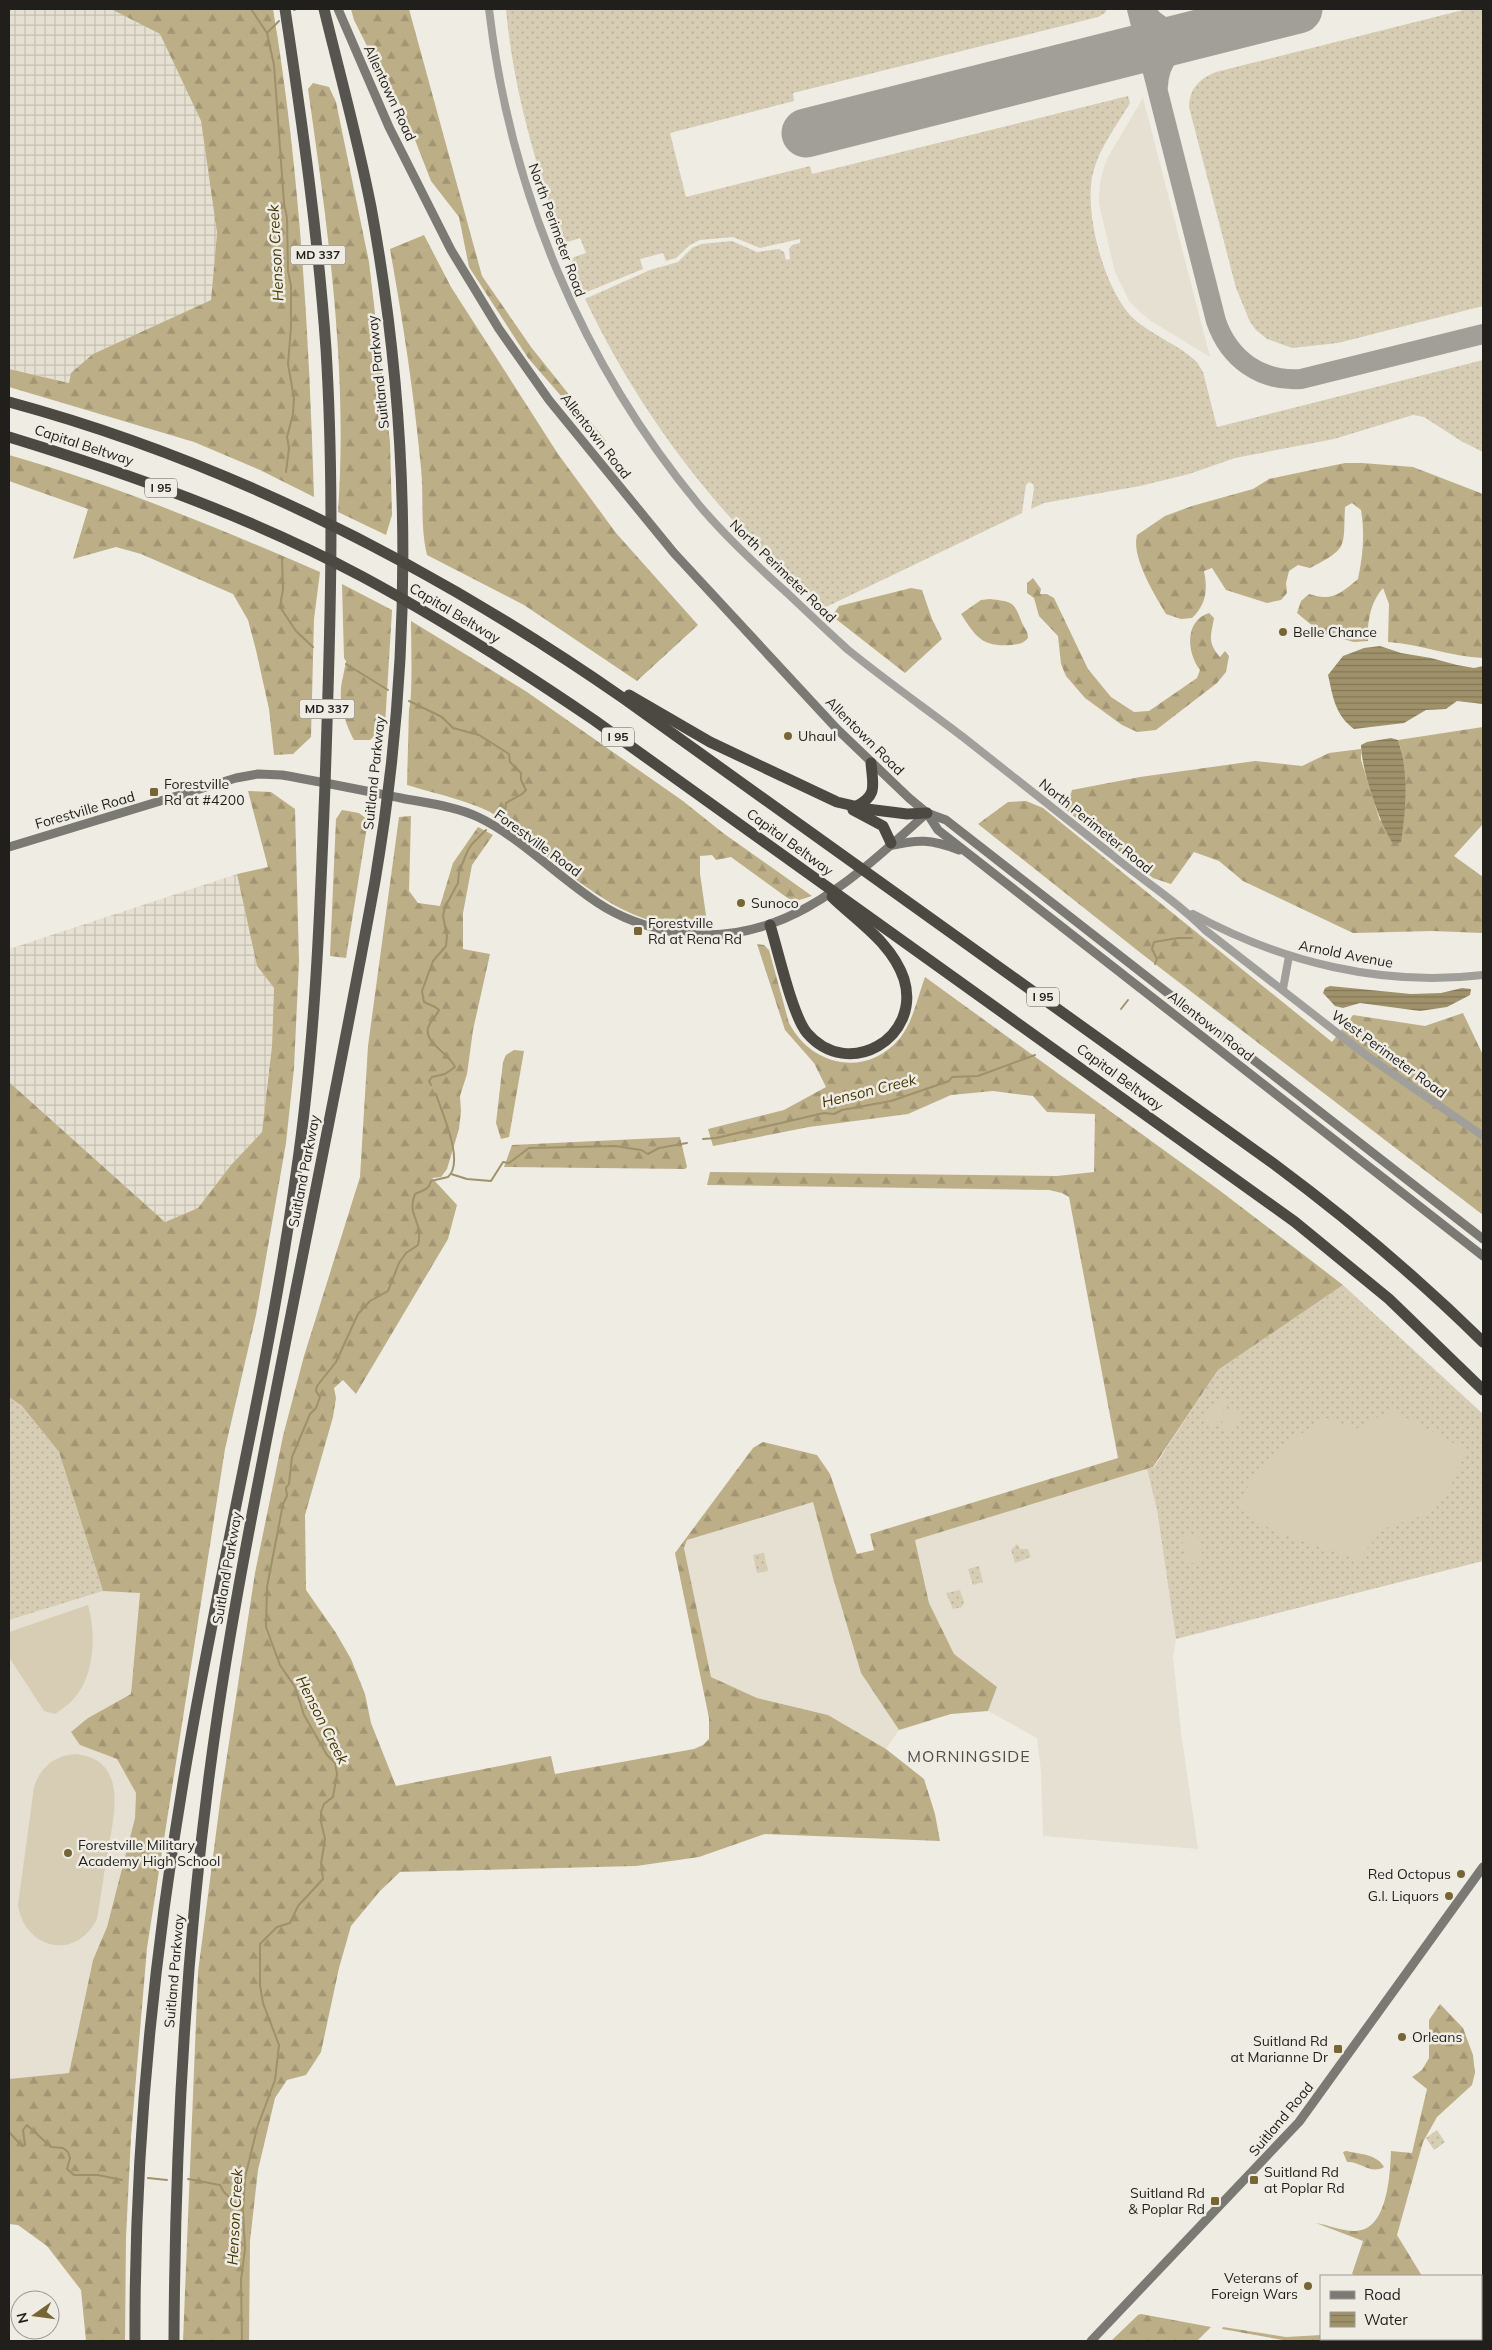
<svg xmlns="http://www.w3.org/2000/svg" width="1492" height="2350" viewBox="0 0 1492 2350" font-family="Mulish,sans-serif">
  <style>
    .built { fill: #e5e0d1 }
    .industrial { fill: url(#industrial-grid) }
    .grass { fill: url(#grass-dots) }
    .forest { fill: url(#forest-firs) }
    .garden { fill: #d6cdb4 }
    .water { fill: url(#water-rules) }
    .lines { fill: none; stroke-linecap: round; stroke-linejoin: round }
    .stream { stroke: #9f926b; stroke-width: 2 }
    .taxiway { stroke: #a29f99; stroke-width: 20 }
    .runway { stroke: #a29f99; stroke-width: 49 }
    .tertiary { stroke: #a09f9b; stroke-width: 8 }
    .secondary { stroke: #7b7974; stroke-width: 9 }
    .trunk { stroke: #56544e; stroke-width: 11 }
    .motorway { stroke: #4b4942; stroke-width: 11 }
    .poi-dot { fill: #766634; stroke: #efece4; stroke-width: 2 }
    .labels { text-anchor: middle; stroke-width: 5; stroke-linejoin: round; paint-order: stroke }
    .shield { fill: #efece4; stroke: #5e5c58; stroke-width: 1 }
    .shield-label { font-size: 12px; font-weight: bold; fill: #201f1c }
    .street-label { font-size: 14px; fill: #201f1c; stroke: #efece4 }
    .poi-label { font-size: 14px; fill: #201f1c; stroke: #efece4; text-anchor: start }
    .water-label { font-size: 15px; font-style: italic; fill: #453600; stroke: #efece4 }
    .quarter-label { font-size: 16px; letter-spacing: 1px; fill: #514f48; stroke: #efece4 }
  </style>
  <defs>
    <pattern id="industrial-grid" width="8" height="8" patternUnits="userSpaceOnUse" patternTransform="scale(1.25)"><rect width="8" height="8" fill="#e5e0d1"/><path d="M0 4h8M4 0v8" fill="none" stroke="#c4c0b3"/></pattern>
    <pattern id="grass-dots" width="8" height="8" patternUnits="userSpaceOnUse" patternTransform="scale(1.25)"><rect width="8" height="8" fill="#d6cdb4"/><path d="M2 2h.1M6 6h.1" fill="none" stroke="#b7b09a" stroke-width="1.8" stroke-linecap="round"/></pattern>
    <pattern id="forest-firs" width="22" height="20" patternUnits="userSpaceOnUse" patternTransform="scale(1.25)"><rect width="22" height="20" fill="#bcae86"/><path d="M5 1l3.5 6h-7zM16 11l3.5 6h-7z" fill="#a19573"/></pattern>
    <pattern id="water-rules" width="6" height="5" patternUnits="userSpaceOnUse" patternTransform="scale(1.25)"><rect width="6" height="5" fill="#9f926b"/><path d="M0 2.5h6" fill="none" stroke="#817757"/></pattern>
  </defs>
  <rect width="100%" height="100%" fill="#efece4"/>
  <g class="built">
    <path d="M1143,98L1210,357L1151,321L1139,311L1129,301L1115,272L1099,204L1100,184L1103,170L1108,157Z"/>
    <path d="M1147,1469L1157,1510L1176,1639L1173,1657L1181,1732L1198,1849L1043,1836L1041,1772L1037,1738L988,1711L997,1687L954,1654L929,1603L915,1540Z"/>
    <path d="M813,1502L833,1578L861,1673L899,1730L886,1749L828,1715L757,1698L711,1677L684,1548L687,1540Z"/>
    <path d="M103,1591L140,1592L131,1694L88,1718L81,1745L117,1759L136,1793L135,1818L107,1927L93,1960L69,2073L9,2079V1620Z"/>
  </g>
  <g class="industrial">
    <path d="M9,9H111L160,34L201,121L217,233L211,300L93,354L69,383L9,369Z"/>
    <path d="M237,874L257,966L274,988L272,1046L262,1132L231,1165L198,1208L165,1222L9,1082V949Z"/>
  </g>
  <g class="grass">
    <path d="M506,9H1107L1105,13L1098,17L793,93L794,101L670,133L686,197L810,166L812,174L1128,96L1130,103C1117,125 1099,148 1093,173C1083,212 1105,292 1134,319C1153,336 1178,344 1197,362L1203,372L1217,427L1483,360V452L1461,441L1424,417L1413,415L1334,439L1235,458L1189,474L1140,486L1044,503L1031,509L1034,488L1033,484L1029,482L1026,485L1022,513L824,608C722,523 642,418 585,299L650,270L678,262L692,248L701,244L732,241L757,252L779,249L784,252L786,260L790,259L789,249L792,245L800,243V239L760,248L733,237L700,240L690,245L676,258L666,261L663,253L640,259L643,269L582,294L569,265L574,257L586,253L580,238L568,242L561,240C536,164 513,89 506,9Z"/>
    <path d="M1467,9H1483V306L1338,343L1292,348L1267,339L1256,330L1250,322L1236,288L1189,107C1189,89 1200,78 1216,72Z"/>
    <path d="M1343,1285L1483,1414V1561L1176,1639L1157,1510L1147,1469L1154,1467L1218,1370Z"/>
    <path d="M9,1397L22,1406L59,1452L103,1591L9,1620Z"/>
    <path d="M1017,1544L1020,1549H1028L1031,1557L1015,1563L1011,1550Z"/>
    <path d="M764,1553L768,1571L757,1573L753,1555Z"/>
    <path d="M979,1566L983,1582L973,1585L968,1569Z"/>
    <path d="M960,1590L964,1602L962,1607L953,1609L946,1593Z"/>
    <path d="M1437,2130L1445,2142L1434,2150L1426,2138Z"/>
  </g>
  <g class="forest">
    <path d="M111,9H273C300,170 309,334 314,497L260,470L194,442L9,387V369L69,383L71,373L93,354L211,300L217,233L201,121L160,34Z"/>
    <path d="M351,9H409L482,276L531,347L606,441L603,444L528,358L469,267L459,217L431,181L403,109L392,90L383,68L368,48L354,20Z"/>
    <path d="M313,83L329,87L336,102L369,262L390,442L392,515L386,535L338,512C348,370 328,229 308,89Z"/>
    <path d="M424,235L451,287L558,454L616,533L698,625L637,681L524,605L427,555C420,526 424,497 421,468C414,394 403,322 390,249Z"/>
    <path d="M9,455C115,485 218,528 320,572L314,619L311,737L293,754L274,755L269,709L256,650L248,620L233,594L141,554L116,547L73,559L88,509L9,481Z"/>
    <path d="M1345,463H1362L1413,467L1483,494V658C1451,657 1421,644 1388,642L1389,604L1383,588C1370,603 1367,622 1368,641L1354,642L1321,633L1297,613L1301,601L1309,594C1332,602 1341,593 1358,579C1363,555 1365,534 1361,510L1352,503L1345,507C1343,548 1349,548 1310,568L1298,565L1289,571L1286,583L1287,593L1281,600L1267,603L1226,590L1212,568L1204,571C1208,590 1206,605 1192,618L1181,619L1166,614C1155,595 1131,557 1137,535L1165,516L1192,506L1253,489L1269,479Z"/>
    <path d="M1033,578L1041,589L1040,594H1047L1054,598L1088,669L1111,697L1134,712L1149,711L1197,678L1200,670C1187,653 1184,621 1209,613L1214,618C1211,636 1207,642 1220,657L1225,651L1229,656L1226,672L1217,683L1156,730L1137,732L1122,725L1085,698L1066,676L1061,664L1058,636L1039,616L1034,598L1027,593V583Z"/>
    <path d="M342,584L392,610L385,725L370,740H354C344,721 337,698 343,677C344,671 345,667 346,661L344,658Z"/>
    <path d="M911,588L922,590L932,619L942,639L905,673L832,616L839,606Z"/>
    <path d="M990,599C1014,602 1014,602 1022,623C1025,629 1028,631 1028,638C1023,644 1019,644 1011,645C982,647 976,637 961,614L981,600Z"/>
    <path d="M411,621L527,692L683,801L723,833L812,896L793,902L731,857L716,860L712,855L700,856V874L707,922C636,940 572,875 520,835C511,828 501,818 490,812C469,801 430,792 407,785L409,709C413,701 411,635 411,621Z"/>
    <path d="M1483,727V824L1454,856L1483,877V933L1432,931L1353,933L1243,881L1219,861L1194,852L1171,884L1153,878L1066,810L1072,790L1140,777L1255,761L1302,766L1329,753L1361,749V760L1380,821L1404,787L1401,749L1398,740Z"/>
    <path d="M248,791L271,792L295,809L299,961L294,1068L286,1143L256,1315L225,1449L147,1948L131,2137L126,2237L125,2341H86L81,2290L47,2246L18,2225L9,2224V2079L69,2073L93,1960L107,1927L135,1818L136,1793L117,1759L80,1745L71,1732L88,1718L131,1694L140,1593L103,1591L59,1452L22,1406L9,1397V1082L165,1222L198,1208L231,1165L262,1132L272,1046L274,988L257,966L237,874L268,867Z"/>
    <path d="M1026,801L1043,808L1332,1042L1353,1015L1425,1026L1463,1013L1483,1055V1215L1142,954L978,824L1008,802Z"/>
    <path d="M342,810L359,813L368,820L346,958L330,956L336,819Z"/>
    <path d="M411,816L409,891L418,903L440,906L453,863L478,827L493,835L472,865L463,913V949L490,954L473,1030L467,1074L460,1096L461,1111L459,1129L447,1169L441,1177L432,1178L457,1205L448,1239L356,1394L343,1380L334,1388L336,1398L333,1417L305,1515L306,1590L336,1633L351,1659L365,1694L371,1723L396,1786L551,1756L555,1774L694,1749L703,1745L709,1739V1718L675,1553L753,1448L763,1442L817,1455L830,1474L857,1554L874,1550L870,1534L1118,1458L1069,1197L1062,1193L1049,1190L707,1185L710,1172L1057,1176L1094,1172L1095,1114L1047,1112L1033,1096L993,1091L951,1095L908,1114L809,1127L713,1146L708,1129L784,1110L826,1087L814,1063L785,1030L757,944L764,945L769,950L789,1023C812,1067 867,1078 900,1038C913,1022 918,996 925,977L1219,1190L1343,1285L1218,1370L1153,1467L915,1540L929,1603L954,1654L997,1687L988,1711L951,1714L899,1730L861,1673L833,1578L813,1502L687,1540L684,1548L711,1677L757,1698L828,1715L886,1749L924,1779L935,1814L940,1841L765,1834L699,1857L636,1866L400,1872L380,1891L351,1926L339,1968L321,2052L306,2075L287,2080L275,2098L258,2170L250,2241L249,2341H183L198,1972L221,1795L255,1573L283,1436L304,1356L360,1177L368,1046L399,817Z"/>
    <path d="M514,1050L524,1051L509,1137L501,1139L496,1123L503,1062L506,1055Z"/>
    <path d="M680,1137L687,1167L685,1169L504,1167L512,1145Z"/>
    <path d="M1440,2004L1463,2028L1473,2055L1475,2073L1472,2085L1437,2117L1423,2142L1397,2235L1422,2276H1358L1352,2274L1363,2241L1316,2223C1328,2225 1342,2231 1354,2231C1388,2232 1390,2174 1391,2151L1412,2153L1427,2089L1412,2077L1422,2070L1429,2058V2020Z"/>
    <path d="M1346,2151C1359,2154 1377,2154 1384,2167C1370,2175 1361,2161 1347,2162L1343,2152Z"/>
    <path d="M1138,2315L1141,2314L1211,2327L1197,2341H1111Z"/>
    <path d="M1223,2327L1286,2337L1321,2335V2339H1352L1351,2341H1288L1222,2329Z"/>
  </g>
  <g class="garden">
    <path d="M1219,1398L1229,1404L1215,1426L1205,1420Z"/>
    <path d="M1232,1406L1242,1412L1229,1434L1219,1428Z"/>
    <path d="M1392,1410L1466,1450L1451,1485L1427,1514L1383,1529L1358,1560L1275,1532L1241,1510L1242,1496L1260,1468L1283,1445L1327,1418L1356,1429Z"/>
    <path d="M1197,1533L1204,1560L1188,1564L1181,1537Z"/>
    <path d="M88,1605C96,1633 95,1673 76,1696C71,1703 62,1709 55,1714L44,1711L9,1657V1632Z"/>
    <path d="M75,1754C129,1759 114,1815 108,1850C104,1873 101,1896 97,1919C76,1961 25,1950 18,1905L34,1787C41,1767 53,1756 75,1754Z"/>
  </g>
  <g class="water">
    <path d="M1380,646L1401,653L1431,658L1457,665L1474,668L1483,666V704L1457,701L1446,709L1426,710L1404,723L1354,729C1335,715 1333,697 1328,675L1343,656L1364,648Z"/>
    <path d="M1391,738L1398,740C1409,772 1406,810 1401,842L1394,845C1380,826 1361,768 1361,745L1367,742Z"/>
    <path d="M1330,986L1411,994L1441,993L1462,988L1471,989L1470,995L1447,1007L1420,1011L1360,1003L1343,1008L1335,1006L1323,993L1325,988Z"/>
  </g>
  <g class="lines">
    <g class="stream">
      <path d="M251,9L267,33L274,65L284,203L287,218L288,271L291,286V327L288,364L294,398L293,414L287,437L289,448L286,472"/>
      <path d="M294,10L296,9"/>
      <path d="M267,33L279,21"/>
      <path d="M282,558L283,589L280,607L296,631L313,647"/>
      <path d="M346,664L388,690"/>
      <path d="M409,701L442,717L453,728L479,735L509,754L510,762L521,773V780L526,790L522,794L506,803L504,819"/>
      <path d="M1155,964L1157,959L1152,949L1154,942L1178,938H1192"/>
      <path d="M1121,1009L1128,1000"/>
      <path d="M431,1085L429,1081L432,1077L445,1074L455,1067C450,1054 424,1043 428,1028C430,1021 436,1017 439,1010L435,1007L424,1002L422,991L433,961L446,946L447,936L443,916L445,907L458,883L459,872L468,850L472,844L486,830"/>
      <path d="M703,1139L716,1138L824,1113L834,1114L842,1110L891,1101L949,1081L952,1077L978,1076L1035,1055"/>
      <path d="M451,1174L467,1179L491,1181L503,1162L509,1163L529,1148L615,1146L641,1150L648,1154L659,1148L687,1143"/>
      <path d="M9,2132L22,2146L25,2145L23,2130L27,2125L51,2147L63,2148L68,2152L70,2158L67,2169L74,2175H98L122,2180"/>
      <path d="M148,2178L167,2180"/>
      <path d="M188,2179L220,2185L224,2192L243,2211"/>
      <path d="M242,2341L241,2280L245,2249L243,2211L245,2178L257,2128L275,2080L279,2045L263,2003L260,1985V1944L277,1927L290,1923L298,1906L323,1879L321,1864L325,1839L321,1822V1812L324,1804L333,1797L337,1774L335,1763L327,1755L304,1715L295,1687L280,1665L266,1627L267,1587L283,1504L287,1496L286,1488L289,1484L292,1457L310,1414L316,1408L320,1397L316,1391L317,1386L336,1362L358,1314L370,1301L388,1291L399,1263L406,1253L418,1245C424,1221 406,1216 415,1194C423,1190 429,1190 431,1181L448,1177C465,1162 442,1113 436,1094"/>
    </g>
    <g class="taxiway">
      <path d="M1137,9L1216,321C1229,359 1261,382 1301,379L1483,334"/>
      <path d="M1144,9C1157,29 1176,34 1199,34"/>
      <path d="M1158,86C1159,58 1176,45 1199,34"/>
    </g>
    <path class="runway" d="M806,133L1298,9"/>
    <g class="tertiary">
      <path d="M489,9C510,191 582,364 699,505C725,536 755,564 785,591C805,610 826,630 847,649C885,680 925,708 963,737C1013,776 1062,815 1111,854C1142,880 1177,901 1205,930L1367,1056L1483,1136"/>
      <path d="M1193,914C1281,962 1382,987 1483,975"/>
      <path d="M1283,989L1289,956"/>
    </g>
    <g class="secondary">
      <path d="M338,9L389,127L451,250L499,329L549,400L674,553L837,729L909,798L927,813L946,820L1483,1239"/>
      <path d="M927,813L938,830L1483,1256"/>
      <path d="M889,846C918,839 931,839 959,850"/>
      <path d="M9,847L236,778L258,774L282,775C322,782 361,790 401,798C426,803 455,806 478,817C520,837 558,877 598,903C622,919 649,928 679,933C784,948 855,877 927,813"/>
      <path d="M1091,2341L1299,2122L1483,1867"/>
    </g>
    <g class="trunk">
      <path d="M135,2341C134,2137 156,1931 192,1731C225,1545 270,1361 296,1174C315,1045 320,915 325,785C330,640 335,494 326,349C318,235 302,122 285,9"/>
      <path d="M174,2341C175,2131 187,1921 218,1712C234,1605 255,1498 276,1391C309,1221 344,1052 375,881C413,658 412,430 371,207C358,140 340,75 324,9"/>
    </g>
    <g class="motorway">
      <path d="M9,402C231,462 434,567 623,698L1274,1164C1348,1219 1418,1278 1483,1342"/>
      <path d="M9,437C130,474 251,517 363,577C443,620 519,669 594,720L1295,1222L1389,1299L1483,1390"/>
      <path d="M629,695L710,742L837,802L867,809L907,814L927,813"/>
      <path d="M855,807C878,796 873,786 871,763"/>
      <path d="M853,810L883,826L891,843"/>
      <path d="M770,925C778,950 792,1015 807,1033C848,1081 922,1038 904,979C892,943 858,922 832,897"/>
    </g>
  </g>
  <g class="poi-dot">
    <circle cx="1283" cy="632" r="5"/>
    <circle cx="788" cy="736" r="5"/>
    <rect x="149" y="787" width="10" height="10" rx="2.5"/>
    <circle cx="741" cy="903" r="5"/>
    <rect x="633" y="926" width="10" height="10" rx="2.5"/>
    <circle cx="68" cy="1853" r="5"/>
    <circle cx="1461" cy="1874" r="5"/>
    <circle cx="1449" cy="1896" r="5"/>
    <circle cx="1402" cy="2037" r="5"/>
    <rect x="1333" y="2044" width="10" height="10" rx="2.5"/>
    <rect x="1249" y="2175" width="10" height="10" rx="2.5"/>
    <rect x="1210" y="2196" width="10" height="10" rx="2.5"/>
    <circle cx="1308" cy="2286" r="5"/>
  </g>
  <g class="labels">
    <g class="shield">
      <rect x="290.5" y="245.5" width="55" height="19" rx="4"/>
      <rect x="145" y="478.5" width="32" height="19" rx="4"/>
      <rect x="299.5" y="699.5" width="55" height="19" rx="4"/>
      <rect x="602" y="727.5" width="32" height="19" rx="4"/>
      <rect x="1027" y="987.5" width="32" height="19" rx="4"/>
    </g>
    <g class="shield-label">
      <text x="318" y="259">MD 337</text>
      <text x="161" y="492">I 95</text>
      <text x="327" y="713">MD 337</text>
      <text x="618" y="741">I 95</text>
      <text x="1043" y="1001">I 95</text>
    </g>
    <g class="street-label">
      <text transform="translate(390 93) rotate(65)" y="5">Allentown Road</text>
      <text transform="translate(557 230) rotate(70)" y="5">North Perimeter Road</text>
      <text transform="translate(378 372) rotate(-96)" y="5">Suitland Parkway</text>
      <text transform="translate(596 436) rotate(52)" y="5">Allentown Road</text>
      <text transform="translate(84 445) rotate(18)" y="5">Capital Beltway</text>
      <text transform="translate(783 571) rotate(44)" y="5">North Perimeter Road</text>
      <text transform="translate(455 613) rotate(31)" y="5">Capital Beltway</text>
      <text transform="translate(865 736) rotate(45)" y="5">Allentown Road</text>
      <text transform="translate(374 773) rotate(-84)" y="5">Suitland Parkway</text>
      <text transform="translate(85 810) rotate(-16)" y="5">Forestville Road</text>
      <text transform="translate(1096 826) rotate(39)" y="5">North Perimeter Road</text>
      <text transform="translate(790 842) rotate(36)" y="5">Capital Beltway</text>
      <text transform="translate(538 843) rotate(36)" y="5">Forestville Road</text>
      <text transform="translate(1346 954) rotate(11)" y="5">Arnold Avenue</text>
      <text transform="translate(1211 1026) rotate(38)" y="5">Allentown Road</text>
      <text transform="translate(1389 1054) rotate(36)" y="5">West Perimeter Road</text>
      <text transform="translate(1120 1077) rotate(36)" y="5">Capital Beltway</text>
      <text transform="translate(304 1171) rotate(-79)" y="5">Suitland Parkway</text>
      <text transform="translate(227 1568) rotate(-80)" y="5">Suitland Parkway</text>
      <text transform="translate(174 1971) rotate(-85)" y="5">Suitland Parkway</text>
      <text transform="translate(1281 2119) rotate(-50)" y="5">Suitland Road</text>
    </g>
    <g class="poi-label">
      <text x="1293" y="637">Belle Chance</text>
      <text x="798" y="741">Uhaul</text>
      <text x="164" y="789">Forestville<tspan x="164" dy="16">Rd at #4200</tspan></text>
      <text x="751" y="908">Sunoco</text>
      <text x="648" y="928">Forestville<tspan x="648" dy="16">Rd at Rena Rd</tspan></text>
      <text x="78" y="1850">Forestville Military<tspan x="78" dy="16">Academy High School</tspan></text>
      <text x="1451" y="1879" text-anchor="end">Red Octopus</text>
      <text x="1439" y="1901" text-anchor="end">G.I. Liquors</text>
      <text x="1412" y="2042">Orleans</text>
      <text x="1328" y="2046" text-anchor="end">Suitland Rd<tspan x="1328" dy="16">at Marianne Dr</tspan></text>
      <text x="1264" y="2177">Suitland Rd<tspan x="1264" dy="16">at Poplar Rd</tspan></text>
      <text x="1205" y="2198" text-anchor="end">Suitland Rd<tspan x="1205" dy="16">&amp; Poplar Rd</tspan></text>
      <text x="1298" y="2283" text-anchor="end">Veterans of<tspan x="1298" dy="16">Foreign Wars</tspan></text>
    </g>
    <g class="water-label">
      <text transform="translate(276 253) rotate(-93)" y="5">Henson Creek</text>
      <text transform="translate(869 1091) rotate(-14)" y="5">Henson Creek</text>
      <text transform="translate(322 1720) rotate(63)" y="5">Henson Creek</text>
      <text transform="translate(235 2217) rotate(-87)" y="5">Henson Creek</text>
    </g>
    <g class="quarter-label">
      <text x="969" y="1762">MORNINGSIDE</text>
    </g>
  </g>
  <rect width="1492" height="2350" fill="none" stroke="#201f1c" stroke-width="20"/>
  <rect x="1320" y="2275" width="162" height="65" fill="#efece4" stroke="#9c9a94"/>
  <rect x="1330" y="2291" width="25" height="8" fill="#7b7974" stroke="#9c9a94"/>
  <text x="1364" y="2300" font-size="15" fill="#201f1c">Road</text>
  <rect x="1330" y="2312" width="25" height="15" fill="url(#water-rules)" stroke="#9c9a94"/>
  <text x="1364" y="2325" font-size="15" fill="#201f1c">Water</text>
  <g transform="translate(35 2315) rotate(256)"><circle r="24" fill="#efece4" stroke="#9c9a94"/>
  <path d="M0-4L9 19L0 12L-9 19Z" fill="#766634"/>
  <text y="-8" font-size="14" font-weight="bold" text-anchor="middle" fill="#201f1c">N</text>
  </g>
</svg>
